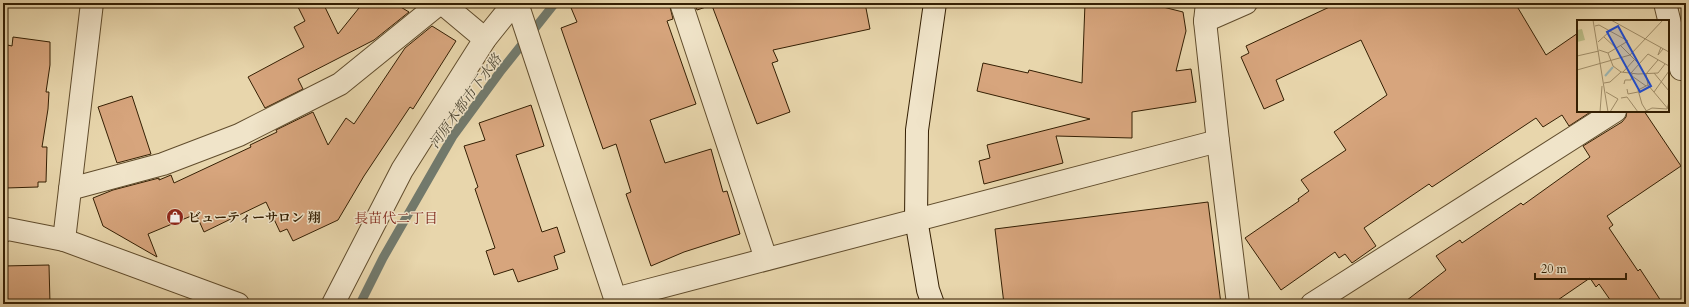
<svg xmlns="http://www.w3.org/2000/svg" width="1689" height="307" viewBox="0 0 1689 307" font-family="Cardo,'Noto Serif JP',serif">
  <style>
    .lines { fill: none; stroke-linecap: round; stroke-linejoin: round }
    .stream { stroke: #727a6d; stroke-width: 9 }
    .building { fill: #d7a57d; stroke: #341f03 }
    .street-casing { stroke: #614d2d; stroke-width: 24 }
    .secondary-casing { stroke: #341f03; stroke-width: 24 }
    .street { stroke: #f0e4c9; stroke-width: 22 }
    .secondary { stroke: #f0e4c9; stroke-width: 22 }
    .labels { text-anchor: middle; stroke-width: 3; stroke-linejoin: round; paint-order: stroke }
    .poi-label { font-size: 13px; font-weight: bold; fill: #341f03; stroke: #f0e4c9; text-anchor: start }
    .water-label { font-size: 14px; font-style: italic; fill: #534c38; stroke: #f0e4c9 }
    .neighbourhood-label { font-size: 14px; fill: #7a1f14; stroke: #f0e4c9 }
    .inset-river { fill: none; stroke: #9bb6b4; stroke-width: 2 }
    .inset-road { fill: none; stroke: #a08d68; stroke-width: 1 }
    .view { fill: #1d4ed8; fill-opacity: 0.15; stroke: #1d4ed8; stroke-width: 2 }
    .inset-edge { fill: none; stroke: #341f03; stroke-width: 2 }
  </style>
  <rect width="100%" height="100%" fill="#e8d6ac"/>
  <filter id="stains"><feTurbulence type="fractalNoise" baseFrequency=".005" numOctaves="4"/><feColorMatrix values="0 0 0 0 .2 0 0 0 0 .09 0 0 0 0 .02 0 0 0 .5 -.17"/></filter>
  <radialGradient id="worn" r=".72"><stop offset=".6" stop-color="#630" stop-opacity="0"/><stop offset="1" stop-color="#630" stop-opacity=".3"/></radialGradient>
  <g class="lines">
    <path class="stream" d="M360,304L383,258L453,136L500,72L555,3"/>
  </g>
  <g class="building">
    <path d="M296,3H323L338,34L363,3H394L409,12L374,40L298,79L303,89L265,108L248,77L304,47L294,27L305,21Z"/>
    <path d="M569,3H669L673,19L667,21L696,104L650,120L665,163L711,149L723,192L727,191L740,234L684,252L651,266L626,194L631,192L616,144L603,149L561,28L577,22Z"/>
    <path d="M694,3H708L709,6L697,10Z"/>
    <path d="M711,3H865L870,29L773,50L778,61L772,63L790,112L757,124Z"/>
    <path d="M1085,3H1147L1183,12L1186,31L1176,71L1191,69L1196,102L1132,112V138L1056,136L1063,163L984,184L979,161L990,158L987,145L1090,119L977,91L983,63L1028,73L1029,70L1082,83Z"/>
    <path d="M1338,3H1515L1546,55L1578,33V111H1592L1569,126L1562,115L1543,127L1536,118L1432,187L1429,184L1364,228L1376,246L1352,263L1345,254L1339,258L1335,252L1281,290L1245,238L1299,201L1298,199L1309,191L1301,180L1346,150L1334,132L1387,95L1361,40L1276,80L1284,100L1264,109L1241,57L1249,53L1246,46Z"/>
    <path d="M432,26L456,41L413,109L410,107L364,176L338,220L293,241L287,229L280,232L266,202L204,232L196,214L148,234L157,257L103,226L93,198L113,190L159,178V180L171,175L174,183L251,147L250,145L277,132L276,130L313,112L328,145L346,118L354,124L405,48Z"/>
    <path d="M13,37L50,42V65L46,92H49L48,109L42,147H47L46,182H38V187L6,188V126L3,125V44L12,46Z"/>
    <path d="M132,96L151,154L117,163L98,107Z"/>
    <path d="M531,105L544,146L516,155L542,232L557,227L565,252L554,256L558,269L518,282L513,269L494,275L486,251L495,248L475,189L478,187L464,146L485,140L479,123Z"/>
    <path d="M1627,111H1644L1681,166L1607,216L1613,225L1609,228L1638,271L1640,269L1663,304H1613L1599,284L1596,287L1590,278L1552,304H1402L1446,270L1436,256L1460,240L1462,243L1521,203L1523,205L1590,157L1583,146L1622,122L1626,117Z"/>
    <path d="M1208,202L1221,304H1004L995,229Z"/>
    <path d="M49,265L50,304H3V266Z"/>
  </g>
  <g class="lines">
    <g class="street-casing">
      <g id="street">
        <path d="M442,3L485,39"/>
        <path d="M517,3L617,304"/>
        <path d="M681,3L766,259"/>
        <path d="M1207,3L1205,21L1218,141L1238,304"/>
        <path d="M1665,3L1681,69"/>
        <path d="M1205,21L1246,3"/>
        <path d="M70,189L163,164L239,135L340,84L440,3"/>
        <path d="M3,231L8,229L64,240L238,304"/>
        <path d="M64,240L92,3"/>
        <path d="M615,299L1218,141"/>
        <path d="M333,304L402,170L485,39L514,3"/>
        <path d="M1312,304L1615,111"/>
      </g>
    </g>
    <g class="secondary-casing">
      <path id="secondary" d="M933,304L928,290L916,219L917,130L935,3"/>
    </g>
    <use href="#street" class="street"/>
    <use href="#secondary" class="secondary"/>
  </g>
  <defs>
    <g id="shop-disc" transform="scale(0.9)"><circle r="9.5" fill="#8f2418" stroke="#f0e4c9"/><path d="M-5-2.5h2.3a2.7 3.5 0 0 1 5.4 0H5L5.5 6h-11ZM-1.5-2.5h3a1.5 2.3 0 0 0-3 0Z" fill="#fff"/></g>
  </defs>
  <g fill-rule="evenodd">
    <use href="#shop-disc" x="175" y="217"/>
  </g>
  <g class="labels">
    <g class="poi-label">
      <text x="188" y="222">ビューティーサロン 翔</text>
    </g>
    <g class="water-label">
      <text transform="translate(465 101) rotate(-54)" y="5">河原木都市下水路</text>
    </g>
    <g class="neighbourhood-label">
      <text x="396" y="223">長苗代二丁目</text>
    </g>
  </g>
  <g transform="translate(1577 20)">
    <rect width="92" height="92" fill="#e8d6ac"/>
    <path d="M5,9L8,20L0,22V10Z" fill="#babc86"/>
    <path class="inset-river" d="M28,56L36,47"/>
    <path class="inset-road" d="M16,0L31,92M34,0L92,32M18,6L22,5L51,21L31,33M27,17L40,29M21,22L33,11M44,26L62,44M84,27L81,35L86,29M22,30L31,33L36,46L44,52L61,54L81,53L88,44M0,36L22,31M81,40L69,54L71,65L92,90M0,50L53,35L86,0M46,52L57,40M54,53L71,34L92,46M77,53L92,71M55,56L69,66M27,63L33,62L44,52M47,64L48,60H54L55,54M50,69L51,74L61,72M29,72L41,79L33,92M77,72L92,51M44,78L50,77L61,92M23,92L25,66M67,92L75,88L90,89L92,82M70,92L65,84L61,70L71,65"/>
    <path class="view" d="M41,6L74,66L63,72L30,12Z"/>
    <rect width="92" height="92" class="inset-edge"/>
  </g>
  <rect width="1689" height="307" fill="none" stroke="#e8d6ac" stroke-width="16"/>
  <rect x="4" y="4" width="1681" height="299" fill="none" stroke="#341f03" stroke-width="2"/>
  <rect x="8" y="8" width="1673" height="291" fill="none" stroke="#341f03"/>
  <path d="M1535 273v6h91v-6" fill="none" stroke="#341f03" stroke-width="2"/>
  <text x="1541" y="273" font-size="12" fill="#341f03" stroke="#f0e4c9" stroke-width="3" paint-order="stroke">20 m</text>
  <rect width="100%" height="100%" filter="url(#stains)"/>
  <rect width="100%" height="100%" fill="url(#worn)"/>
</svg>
